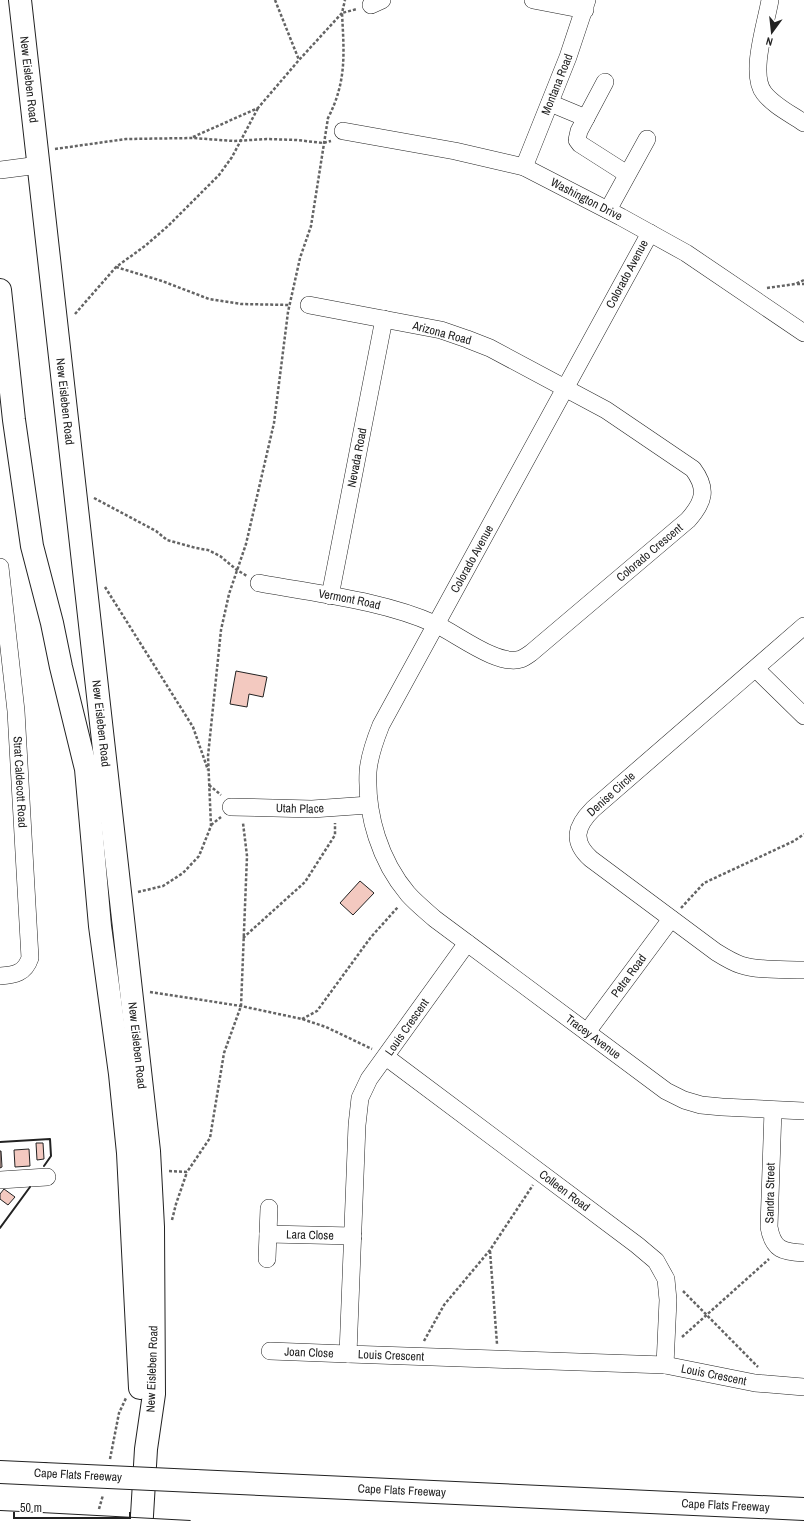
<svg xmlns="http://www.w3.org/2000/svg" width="804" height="1532" viewBox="0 0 804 1532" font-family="'Archivo Narrow',sans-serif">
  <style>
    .building { fill: #f3c9c0; stroke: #222 }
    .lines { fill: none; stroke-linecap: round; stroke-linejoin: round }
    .minor-casing { stroke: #222; stroke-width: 18 }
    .major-casing { stroke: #222; stroke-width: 24 }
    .highway-casing { stroke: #222; stroke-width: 24 }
    .path { stroke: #646464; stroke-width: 2.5; stroke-dasharray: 3 2; stroke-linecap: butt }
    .minor { stroke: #fff; stroke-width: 17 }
    .major { stroke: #fff; stroke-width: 22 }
    .highway { stroke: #fff; stroke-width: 22 }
    .highway-bridge-casing { stroke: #222; stroke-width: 24; stroke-linecap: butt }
    .highway-bridge { stroke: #fff; stroke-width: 22 }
    .wall { stroke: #222; stroke-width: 2 }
    .labels { text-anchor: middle; stroke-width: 3; stroke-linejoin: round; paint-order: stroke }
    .street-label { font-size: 12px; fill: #222; stroke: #fff }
  </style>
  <rect width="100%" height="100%" fill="#fff"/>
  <g class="building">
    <path d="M236,671L267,677L263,697L249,694L247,707L230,704Z"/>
    <path d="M360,881L374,893L353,915L340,903Z"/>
    <path d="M36,1143H43L44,1159L37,1160Z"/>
    <path d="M29,1149L30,1166L15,1167L14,1150Z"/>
    <path d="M0,1151H1L2,1167L0,1168Z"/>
    <path d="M4,1189L15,1197L8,1205L0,1199V1194Z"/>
  </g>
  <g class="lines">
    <g class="minor-casing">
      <g id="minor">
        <path d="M533,0L585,10"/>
        <path d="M770,0C766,24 749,74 764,93C774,106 791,114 804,123"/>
        <path d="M371,5L382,0"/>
        <path d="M605,82L579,131L577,140L580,144L627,174"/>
        <path d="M550,103L586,118"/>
        <path id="s1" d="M343,131L455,151L524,167L621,217L686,253L804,333"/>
        <path id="s2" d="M524,167L568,57L587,0"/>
        <path d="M0,170L39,165"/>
        <path d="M608,210L647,139"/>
        <path id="s3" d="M650,233L381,725C375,740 369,756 368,772C366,815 380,861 408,894C416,903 426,911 435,919L666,1091L684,1100L701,1105L722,1107L804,1111"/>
        <path id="s4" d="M0,567L16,711L30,958C25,973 15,975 0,976"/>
        <path id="s5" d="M259,583C317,594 381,600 435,624C456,633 498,667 521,659C524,658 528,655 531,653L688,520C704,502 708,489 693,469L606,410L490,348L467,339L441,330L309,305"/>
        <path id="s6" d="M330,596L384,319"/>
        <path d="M804,626L593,809C576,826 571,841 591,859L716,952C724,957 732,962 741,965C759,971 785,969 804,970"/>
        <path d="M756,669L804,716"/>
        <path id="s7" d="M231,807L312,809L369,805"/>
        <path id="s8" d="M467,943L369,1079L360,1098L357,1125L348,1354L665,1365L755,1383L804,1387"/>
        <path id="s9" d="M587,1032L671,919"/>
        <path id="s10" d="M386,1057L637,1245L656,1261L666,1279L668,1300L665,1365"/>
        <path d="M773,1110L769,1227C773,1250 783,1252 804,1253"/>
        <path d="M0,1180L47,1177"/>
        <path id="s11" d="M268,1234L353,1236"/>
        <path d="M267,1259L269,1208"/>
        <path id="s12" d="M270,1351L348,1354"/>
      </g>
    </g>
    <g class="major-casing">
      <g id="major">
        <path id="s13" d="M20,0L149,1151L153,1227L154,1394L146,1449L141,1532"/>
        <path d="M0,290L14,420L32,546L52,623L61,667L86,769L100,926L120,1074L128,1153L140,1388"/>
      </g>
    </g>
    <g class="highway-casing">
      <g id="highway">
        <path d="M0,1472L43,1474"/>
        <path id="s14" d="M195,1481L804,1509"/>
        <path d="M0,1522L40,1524"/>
      </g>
    </g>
    <g class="path">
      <path d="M275,0L299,60"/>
      <path d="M193,137L258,108L299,60L342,13L345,0"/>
      <path d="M55,149L126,139L193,138L234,141L267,139L297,140L323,143L331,141"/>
      <path d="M116,267L162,281L209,299L241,304L290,305"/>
      <path d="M797,284H804"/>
      <path d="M767,288L795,284L804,280"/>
      <path d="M75,314L116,267L145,246L168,226L219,175L232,157L258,108"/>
      <path d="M94,498L156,531L167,540L196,548L208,550L220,556L237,570L247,576"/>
      <path d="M105,587L193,727L208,770"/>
      <path d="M209,785L221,795"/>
      <path d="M211,825L221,817"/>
      <path d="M138,892L163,886L183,873L199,856L211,826L208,756L221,630L229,594L246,544L274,423L288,312L300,258L311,226L328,118C347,81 344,53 342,13L357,9"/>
      <path d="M681,908L704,883L794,841L804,834"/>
      <path d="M243,938L305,882L335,835V823"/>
      <path d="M150,992L241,1006L302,1019L326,1027L372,1049"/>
      <path d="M302,1019L317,1011L371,937L398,907"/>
      <path d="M169,1171L187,1172L210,1138L224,1053L241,1006L247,856L243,823"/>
      <path d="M172,1220L176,1204L187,1172"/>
      <path d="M490,1251L497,1344"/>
      <path d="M683,1291L758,1367"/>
      <path d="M682,1337L769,1259"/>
      <path d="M424,1341L444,1305L490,1250L533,1185"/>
      <path d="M110,1459L119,1413L126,1398"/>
      <path d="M99,1509L103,1495"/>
    </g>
    <use href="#minor" class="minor"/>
    <use href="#major" class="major"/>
    <use href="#highway" class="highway"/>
    <g class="highway-bridge-casing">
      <g id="highway-bridge">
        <path d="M43,1474L195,1481"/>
        <path d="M40,1524L190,1532"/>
      </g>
    </g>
    <use href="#highway-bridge" class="highway-bridge"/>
    <g class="wall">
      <path d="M0,1142L50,1139L51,1156L44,1166"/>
      <path d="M0,1228L30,1187"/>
    </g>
  </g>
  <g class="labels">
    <g class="street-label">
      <text dy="4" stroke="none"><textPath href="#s13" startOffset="80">New Eisleben Road</textPath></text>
      <text dy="4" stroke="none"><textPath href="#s2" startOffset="89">Montana Road</textPath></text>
      <text dy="4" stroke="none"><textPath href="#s1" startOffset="255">Washington Drive</textPath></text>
      <text transform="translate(627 274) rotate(-62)" y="4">Colorado Avenue</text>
      <text transform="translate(442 333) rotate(15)" y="4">Arizona Road</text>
      <text dy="4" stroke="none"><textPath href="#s13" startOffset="404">New Eisleben Road</textPath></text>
      <text dy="4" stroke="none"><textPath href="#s6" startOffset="141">Nevada Road</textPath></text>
      <text dy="4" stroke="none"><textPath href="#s5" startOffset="443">Colorado Crescent</textPath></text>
      <text transform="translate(472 559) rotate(-61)" y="4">Colorado Avenue</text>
      <text dy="4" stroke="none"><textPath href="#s5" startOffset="92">Vermont Road</textPath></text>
      <text dy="4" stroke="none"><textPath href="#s13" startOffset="728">New Eisleben Road</textPath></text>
      <text dy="4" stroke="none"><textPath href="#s4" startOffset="216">Strat Caldecott Road</textPath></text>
      <text transform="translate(611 794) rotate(-42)" y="4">Denise Circle</text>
      <text dy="4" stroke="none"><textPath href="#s7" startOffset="69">Utah Place</textPath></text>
      <text dy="4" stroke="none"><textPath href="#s9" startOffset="70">Petra Road</textPath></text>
      <text transform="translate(407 1027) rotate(-55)" y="4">Louis Crescent</text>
      <text dy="4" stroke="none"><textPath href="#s3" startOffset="975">Tracey Avenue</textPath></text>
      <text dy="4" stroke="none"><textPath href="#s13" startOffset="1052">New Eisleben Road</textPath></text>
      <text dy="4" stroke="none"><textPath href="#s10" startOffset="223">Colleen Road</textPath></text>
      <text transform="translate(770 1193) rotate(-89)" y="4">Sandra Street</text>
      <text dy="4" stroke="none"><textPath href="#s11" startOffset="42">Lara Close</textPath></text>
      <text dy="4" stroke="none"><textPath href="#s12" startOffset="39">Joan Close</textPath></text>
      <text dy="4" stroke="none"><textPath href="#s8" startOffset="488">Louis Crescent</textPath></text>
      <text transform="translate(152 1369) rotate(-88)" y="4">New Eisleben Road</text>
      <text dy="4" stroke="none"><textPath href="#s8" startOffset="812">Louis Crescent</textPath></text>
      <text transform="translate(78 1475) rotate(3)" y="4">Cape Flats Freeway</text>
      <text dy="4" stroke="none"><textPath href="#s14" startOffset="207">Cape Flats Freeway</textPath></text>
      <text dy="4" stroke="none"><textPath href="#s14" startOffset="531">Cape Flats Freeway</textPath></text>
    </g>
  </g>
  <g transform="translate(772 32) rotate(195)" stroke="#ffffff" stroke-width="3" paint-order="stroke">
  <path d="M0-3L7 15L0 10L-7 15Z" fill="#222222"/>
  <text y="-6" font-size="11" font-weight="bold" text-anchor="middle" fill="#222222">N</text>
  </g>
  <path d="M14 1512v6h116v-6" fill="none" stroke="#222222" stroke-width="2"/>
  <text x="20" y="1512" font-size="12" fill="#222222" stroke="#ffffff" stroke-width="3" paint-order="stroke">50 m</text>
</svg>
